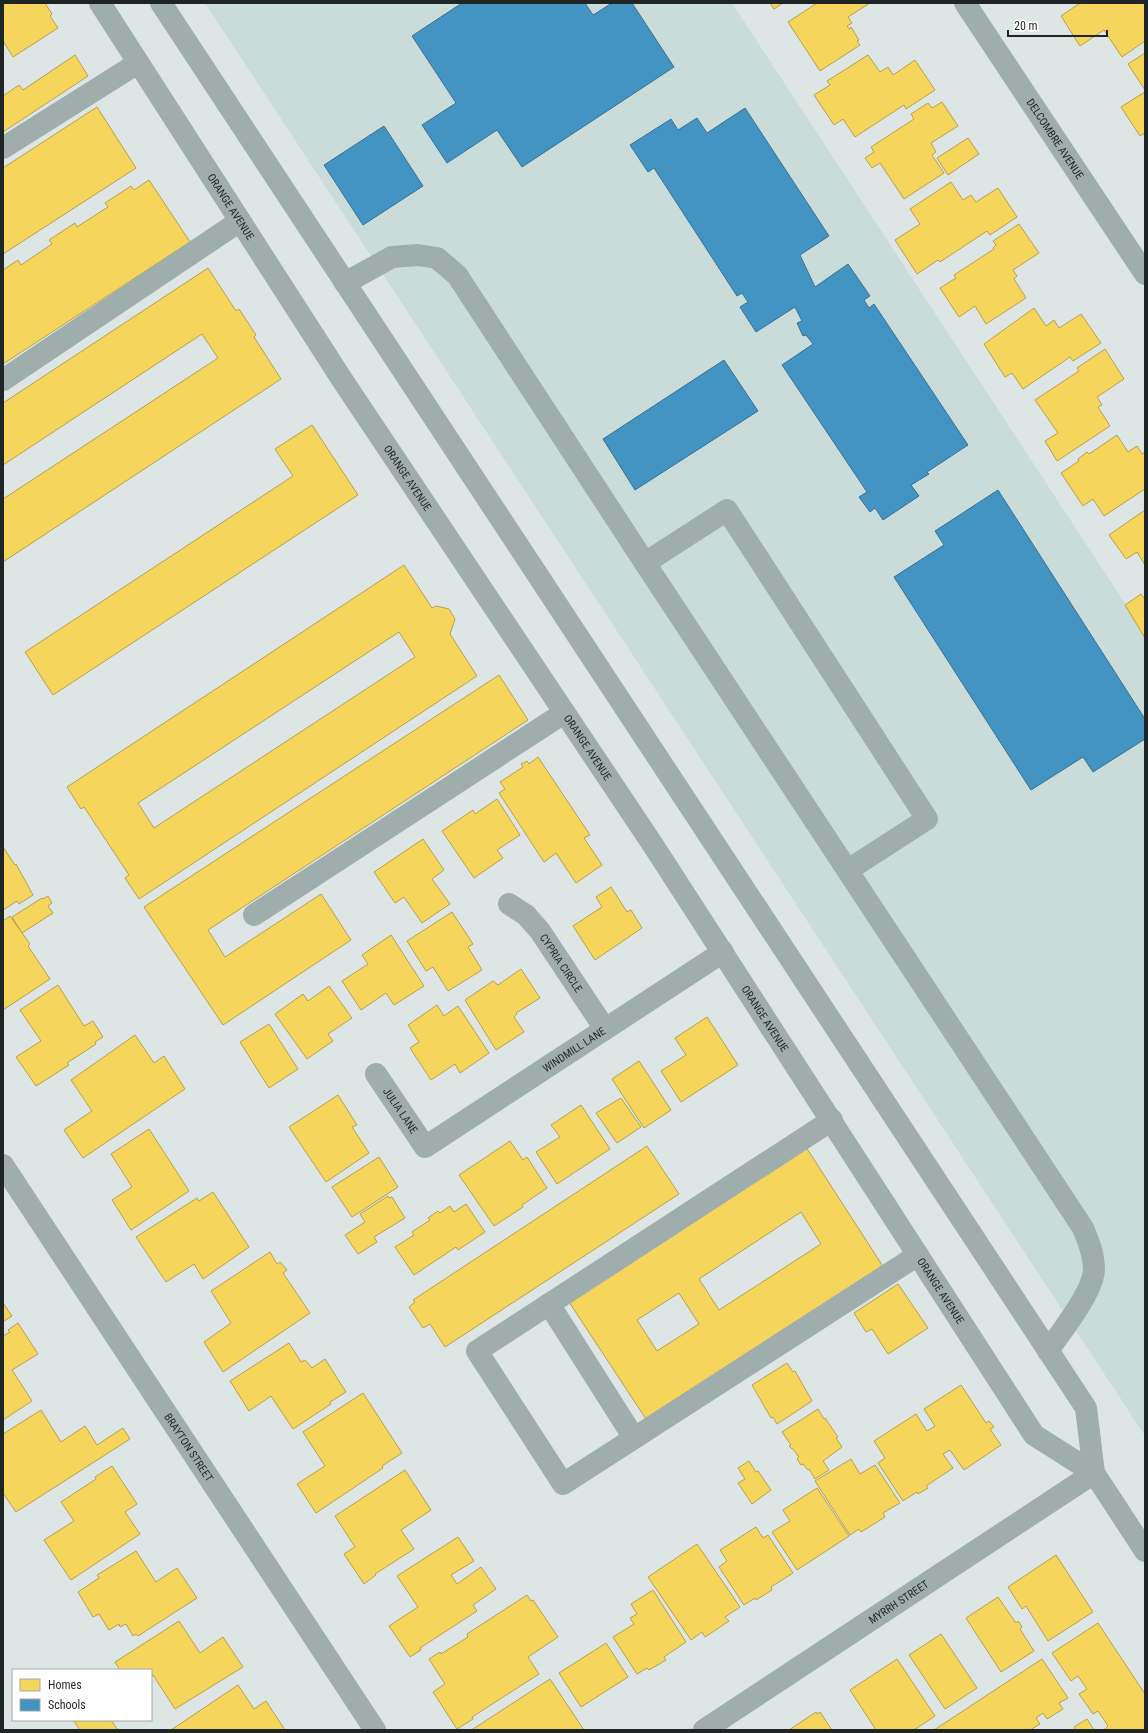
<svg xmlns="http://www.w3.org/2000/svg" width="1148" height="1733" viewBox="0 0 1148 1733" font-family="'Roboto Condensed',sans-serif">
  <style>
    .built { fill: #cadcda }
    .homes { fill: #f6d55c; stroke: #b6a04b; fill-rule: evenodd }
    .schools { fill: #4393c3; stroke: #387293 }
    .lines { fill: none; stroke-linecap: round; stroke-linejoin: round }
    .minor { stroke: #9faeac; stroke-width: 22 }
    .labels { text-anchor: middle; stroke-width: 4; stroke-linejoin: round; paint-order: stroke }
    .street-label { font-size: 11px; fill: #1f2524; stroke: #fff }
  </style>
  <rect width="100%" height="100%" fill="#dde6e5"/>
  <path class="built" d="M205,3H732L1145,634V1436Z"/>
  <g class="homes">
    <path d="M3,3H45L52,14L50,16L58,28L13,57L3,41Z"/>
    <path d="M770,3H783L774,9Z"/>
    <path d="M817,3H870L848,17L852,23L847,26L849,29L851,27L859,40L857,41L860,45L820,71L788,22Z"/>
    <path d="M1080,3H1145V41L1122,57L1104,30L1080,46L1061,16Z"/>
    <path d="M1145,53V90L1128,64Z"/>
    <path d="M75,55L88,76L3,132V96L19,85L23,90Z"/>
    <path d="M868,55L880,72L888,67L893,75L915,60L935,90L906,109L904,105L855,137L843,119L834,125L814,95L830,85L827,81Z"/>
    <path d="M1145,92V133L1140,136L1121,107Z"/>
    <path d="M942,102L958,126L931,143L936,152L932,155L944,173L904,199L880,163L872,168L865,158L874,152L871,147L914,119L911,114L928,103L932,108Z"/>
    <path d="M97,107L136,168L3,254V168Z"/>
    <path d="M968,138L979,154L948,175L937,158Z"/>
    <path d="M149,180L190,242L3,364V270L18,260L21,265L52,244L49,240L75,223L77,227L108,207L105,203L131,186L134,190Z"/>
    <path d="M951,182L963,200L971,195L976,202L998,188L1017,217L990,235L987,231L940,262L938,260L917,274L895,240L920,224L910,209Z"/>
    <path d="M1019,224L1039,253L1013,270L1017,276L1014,279L1026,298L986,324L975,306L959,317L940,288L956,278L954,275L994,249L993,248L996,245L993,241Z"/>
    <path d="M208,268L236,311L239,309L256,335L254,337L281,379L3,562V499L218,358L202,334L3,465V403Z"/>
    <path d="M1034,308L1046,326L1054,320L1059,328L1081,314L1101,343L1073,361L1070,357L1023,389L1012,373L1005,377L984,344Z"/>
    <path d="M1105,349L1124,379L1097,397L1102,405L1098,407L1110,426L1057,461L1045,441L1058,433L1035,400L1079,371L1077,368Z"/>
    <path d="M312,425L358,495L53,695L25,652L293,476L275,449Z"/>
    <path d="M1117,435L1128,452L1137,446L1142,454L1145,452V489L1104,516L1093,499L1083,506L1061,473L1079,461L1078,459L1087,452L1089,454Z"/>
    <path d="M1145,510V565L1137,552L1126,559L1109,535Z"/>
    <path d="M404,565L432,608L436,606L449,609L455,619L450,634L477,676L139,899L125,878L129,875L84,807L81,809L67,787ZM399,632L415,657L154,828L138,803Z"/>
    <path d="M1141,594L1145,599V638L1125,605Z"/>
    <path d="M499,675L528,720L208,930L225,957L321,894L351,940L223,1025L144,907Z"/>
    <path d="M538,757L590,835L584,838L602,865L576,883L556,853L544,862L499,793L505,789L500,782L523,767L521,764L527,761L529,764Z"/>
    <path d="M497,799L520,835L497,850L503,858L474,878L442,831L473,810L475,814Z"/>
    <path d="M423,839L444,870L432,879L450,904L422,923L404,897L395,903L374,872Z"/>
    <path d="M3,847L15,865L16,864L33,895L19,904L17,901L3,910Z"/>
    <path d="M611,887L627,912L631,910L642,928L595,960L573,926L602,907L596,897Z"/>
    <path d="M48,896L52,903L48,906L53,913L22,933L12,917L42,898L43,899Z"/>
    <path d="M452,912L473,944L468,947L482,970L448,991L433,967L426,971L407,941Z"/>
    <path d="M10,916L30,944L28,946L50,979L3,1010V921Z"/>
    <path d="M391,935L424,986L394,1005L386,993L361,1010L342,981L368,964L362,955Z"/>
    <path d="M521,969L540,998L516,1013L517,1014L514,1017L524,1032L496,1050L465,1000L493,981L498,985Z"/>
    <path d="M58,985L84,1026L93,1021L103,1037L95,1042L96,1044L67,1063L69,1065L36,1086L16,1057L41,1041L20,1010Z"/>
    <path d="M329,986L352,1018L328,1034L333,1041L307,1059L275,1014L303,994L308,1001Z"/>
    <path d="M437,1005L444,1016L458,1006L489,1053L460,1073L455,1064L431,1080L410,1048L419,1042L408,1025Z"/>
    <path d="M707,1017L738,1065L681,1102L661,1071L686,1055L675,1038Z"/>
    <path d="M269,1024L298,1069L269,1088L240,1042Z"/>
    <path d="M135,1035L154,1063L164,1056L185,1089L83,1158L64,1130L92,1111L71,1080Z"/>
    <path d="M639,1061L671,1110L644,1128L612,1079Z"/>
    <path d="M338,1095L357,1125L352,1127L369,1153L326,1182L289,1127Z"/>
    <path d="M621,1098L641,1127L617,1143L596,1113Z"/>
    <path d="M581,1105L610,1149L557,1184L536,1152L560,1137L551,1125Z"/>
    <path d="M149,1129L189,1191L131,1230L112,1200L132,1187L111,1154Z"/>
    <path d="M510,1141L523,1160L527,1157L547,1188L522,1205L523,1207L494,1226L459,1175Z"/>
    <path d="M804,1144L884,1268L648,1422L567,1299ZM801,1212L821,1244L719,1310L699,1279ZM679,1293L699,1324L657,1351L637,1320Z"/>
    <path d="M647,1146L679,1194L445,1347L430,1324L423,1328L409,1307L415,1302L413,1300Z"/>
    <path d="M379,1157L398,1187L352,1217L332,1187Z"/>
    <path d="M213,1192L249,1247L203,1279L194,1264L166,1282L136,1237L197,1198L199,1201Z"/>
    <path d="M388,1196L389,1198L392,1197L405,1218L374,1237L377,1242L358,1254L345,1235L365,1222L360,1214Z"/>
    <path d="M466,1204L485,1232L458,1250L456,1247L414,1275L395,1247L414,1235L412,1232L430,1220L428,1218L438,1211L440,1213L450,1206L454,1212Z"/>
    <path d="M270,1252L277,1264L280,1262L287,1270L283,1273L310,1313L223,1372L204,1342L231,1323L211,1291Z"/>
    <path d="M898,1284L928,1328L888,1354L872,1329L866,1332L854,1313Z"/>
    <path d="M3,1303L12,1316L4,1321H3Z"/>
    <path d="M18,1323L38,1354L12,1370L32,1401L3,1420V1336L10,1332L8,1330Z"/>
    <path d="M289,1343L301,1362L305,1360L312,1368L325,1359L346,1392L330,1402L331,1404L293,1429L271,1396L249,1411L230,1381Z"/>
    <path d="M787,1363L793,1372L795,1371L812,1401L777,1424L773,1417L771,1418L752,1385Z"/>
    <path d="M961,1385L986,1423L989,1421L994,1427L990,1429L1001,1445L964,1470L950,1450L943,1454L953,1468L926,1486L928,1488L918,1494L917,1492L903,1501L878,1463L885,1458L874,1441L916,1414L927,1431L935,1426L924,1409Z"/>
    <path d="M363,1393L402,1453L382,1466L383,1468L316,1513L297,1484L325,1466L303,1432Z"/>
    <path d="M818,1409L824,1419L825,1418L838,1437L836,1438L842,1447L823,1461L829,1470L815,1479L809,1469L808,1470L803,1464L801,1465L797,1459L799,1457L793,1449H792L789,1446L791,1445L782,1432Z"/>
    <path d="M41,1410L61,1442L85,1426L97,1445L123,1428L130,1439L16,1512L3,1493V1434Z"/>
    <path d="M851,1459L860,1474L875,1465L900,1503L883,1513L885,1517L861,1532L859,1529L850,1535L815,1481Z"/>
    <path d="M749,1461L756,1472L758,1471L771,1490L752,1504L738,1483L745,1479L738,1468Z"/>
    <path d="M112,1466L137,1504L125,1512L140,1534L71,1580L44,1540L74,1521L61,1502L96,1479L95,1477Z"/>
    <path d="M405,1470L431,1510L401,1530L414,1549L375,1574L376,1575L364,1584L344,1554L355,1547L335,1516Z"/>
    <path d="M817,1488L849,1536L797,1570L772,1532L790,1521L783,1510Z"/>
    <path d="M756,1527L763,1538L768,1535L793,1573L771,1587L772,1590L756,1600L755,1598L744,1605L719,1567L727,1561L720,1550Z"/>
    <path d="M458,1537L474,1561L451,1575L457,1584L481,1567L496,1589L473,1605L477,1611L420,1648L421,1650L410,1657L389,1626L418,1607L397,1576Z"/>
    <path d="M697,1544L740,1607L725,1617L729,1621L705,1637L702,1632L691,1640L648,1577Z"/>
    <path d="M136,1551L156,1582L177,1568L197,1598L138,1636L136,1634L133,1636L126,1624L120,1627L119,1624L109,1630L99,1614L93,1617L78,1592L99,1578L97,1575Z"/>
    <path d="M1056,1555L1093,1612L1048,1641L1026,1606L1022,1609L1008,1587Z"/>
    <path d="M653,1590L686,1642L664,1657L666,1660L649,1670L647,1668L637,1674L613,1637L634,1624L630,1618L637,1614L631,1604Z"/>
    <path d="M527,1595L531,1601L533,1600L558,1637L528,1657L539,1674L472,1717L473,1719L457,1729L433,1692L445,1684L429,1659L440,1652L441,1654L468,1637L467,1634Z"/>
    <path d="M998,1597L1016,1623L1018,1621L1022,1627L1020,1629L1034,1651L1001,1672L966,1618Z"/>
    <path d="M179,1621L200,1653L223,1637L243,1667L175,1709L153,1675L151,1676V1670H120L115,1662Z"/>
    <path d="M1098,1623L1145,1694V1730H1104L1108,1726L1098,1711L1093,1714L1079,1694L1087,1689L1078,1676L1071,1681L1052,1653Z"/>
    <path d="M941,1634L977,1688L945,1709L909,1655Z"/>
    <path d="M606,1643L628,1677L581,1707L559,1673Z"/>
    <path d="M897,1659L935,1716L914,1730H876L850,1690Z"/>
    <path d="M1042,1659L1068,1698L1059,1703L1063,1709L1047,1719L1043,1713L1036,1718L1040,1724L1030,1730H934Z"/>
    <path d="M550,1679L584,1730H470L473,1729Z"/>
    <path d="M238,1685L254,1709L266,1701L285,1730H171Z"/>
    <path d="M816,1712L817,1714L820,1712L832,1730H789Z"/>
    <path d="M1087,1719L1094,1730H1076L1074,1727Z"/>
    <path d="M73,1720H111L118,1730H80Z"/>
  </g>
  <g class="schools">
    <path d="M462,3H585L593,15L612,3H632L674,67L522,167L497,130L447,163L422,125L456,103L412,36Z"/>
    <path d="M745,108L829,236L800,255L815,287L848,264L870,296L864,300L869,308L874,304L968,445L927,472L929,474L911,485L919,496L883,520L875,508L870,512L859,497L867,492L782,365L813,344L806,335L803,336L797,323L802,321L795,307L756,332L740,307L748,302L742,293L737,296L654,168L648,172L630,145L671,119L678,130L697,118L707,133Z"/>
    <path d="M384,126L423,186L363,225L324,165Z"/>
    <path d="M724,360L758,411L635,490L603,439Z"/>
    <path d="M998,490L1145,719V739L1093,772L1083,757L1031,790L894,577L944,545L935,531Z"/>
  </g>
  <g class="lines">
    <g class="minor">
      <path id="s1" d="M100,3L343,381L653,845L1034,1435L1094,1473L1145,1551"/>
      <path d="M161,3L1086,1408L1094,1473"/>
      <path id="s2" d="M965,3L1145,274"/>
      <path d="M3,148L138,63"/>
      <path d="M345,283L392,257L418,255L437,258L457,275L645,563L1083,1228C1089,1242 1094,1255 1094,1270C1093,1292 1061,1332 1048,1351"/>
      <path d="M3,380L240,221"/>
      <path d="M645,563L727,510L927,819L848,870"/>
      <path id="s3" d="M509,904L526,915L540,931L605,1029"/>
      <path d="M254,915L564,713"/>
      <path id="s4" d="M376,1074L425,1147L723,952"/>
      <path d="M832,1120L477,1351L563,1484L918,1255"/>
      <path id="s5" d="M3,1165L375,1730"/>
      <path d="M549,1304L634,1438"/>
      <path id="s6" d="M704,1730L1094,1473"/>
    </g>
  </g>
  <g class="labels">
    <g class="street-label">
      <text dy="4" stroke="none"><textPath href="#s2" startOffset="163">DELCOMBRE AVENUE</textPath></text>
      <text dy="4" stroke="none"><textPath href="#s1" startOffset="242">ORANGE AVENUE</textPath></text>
      <text dy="4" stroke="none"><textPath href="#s1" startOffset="566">ORANGE AVENUE</textPath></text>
      <text dy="4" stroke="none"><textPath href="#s1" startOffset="890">ORANGE AVENUE</textPath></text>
      <text dy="4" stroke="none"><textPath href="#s3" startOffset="80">CYPRIA CIRCLE</textPath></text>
      <text dy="4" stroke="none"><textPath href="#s1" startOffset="1214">ORANGE AVENUE</textPath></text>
      <text dy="4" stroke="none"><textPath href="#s4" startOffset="266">WINDMILL LANE</textPath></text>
      <text dy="4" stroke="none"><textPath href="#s4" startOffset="44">JULIA LANE</textPath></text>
      <text dy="4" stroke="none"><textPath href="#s1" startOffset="1538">ORANGE AVENUE</textPath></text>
      <text dy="4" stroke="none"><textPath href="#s5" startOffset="338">BRAYTON STREET</textPath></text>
      <text dy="4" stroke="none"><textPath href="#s6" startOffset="233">MYRRH STREET</textPath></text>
    </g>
  </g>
  <rect width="1148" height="1733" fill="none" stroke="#1f2524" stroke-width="8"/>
  <rect x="12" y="1669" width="140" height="52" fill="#ffffff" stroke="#a5a8a7"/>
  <rect x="20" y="1679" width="20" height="12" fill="#f6d55c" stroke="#a5a8a7"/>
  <text x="48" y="1689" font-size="12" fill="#1f2524">Homes</text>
  <rect x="20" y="1699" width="20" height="12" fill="#4393c3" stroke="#a5a8a7"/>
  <text x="48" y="1709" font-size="12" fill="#1f2524">Schools</text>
  <path d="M1008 30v6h99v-6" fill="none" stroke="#1f2524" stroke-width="2"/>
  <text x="1014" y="30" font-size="12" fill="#1f2524" stroke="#ffffff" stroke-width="3" paint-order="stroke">20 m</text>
</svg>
